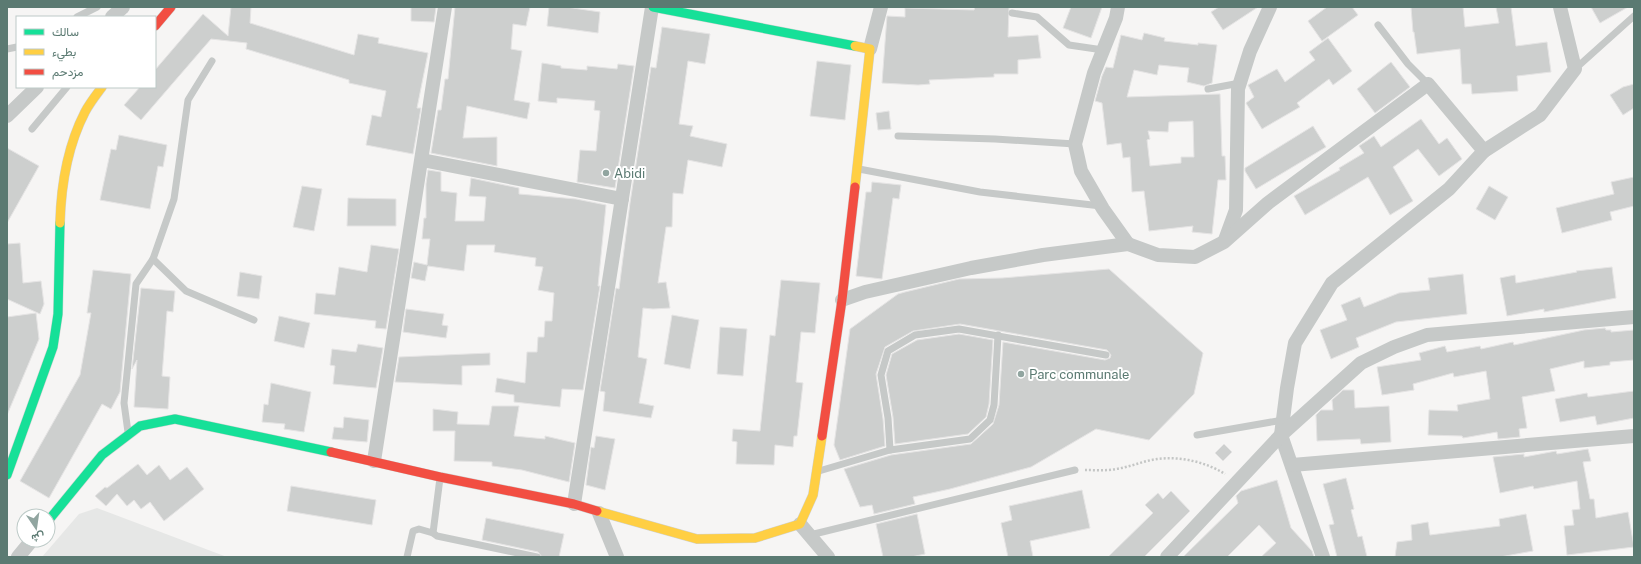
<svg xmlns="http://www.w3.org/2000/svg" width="1641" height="564" viewBox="0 0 1641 564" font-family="'Public Sans',Vazirmatn,sans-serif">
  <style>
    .built { fill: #e6e7e6 }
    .building { fill: #cdcfce; stroke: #e5e4e4; fill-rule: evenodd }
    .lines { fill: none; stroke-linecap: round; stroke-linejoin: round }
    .fast-casing { stroke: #d0d2d1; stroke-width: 10 }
    .slow-casing { stroke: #d0d2d1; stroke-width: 10 }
    .jam-casing { stroke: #d0d2d1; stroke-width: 10 }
    .path { stroke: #c4c6c5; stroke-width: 2.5; stroke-dasharray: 2 2; stroke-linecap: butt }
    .lane { stroke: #c6c9c8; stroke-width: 7 }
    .street { stroke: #c6c9c8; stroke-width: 14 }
    .fast { stroke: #16e098; stroke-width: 9 }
    .slow { stroke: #ffcf43; stroke-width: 9 }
    .jam { stroke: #f24e42; stroke-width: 9 }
    .poi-dot { fill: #91a5a0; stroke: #fff; stroke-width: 1.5 }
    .labels { text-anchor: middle; stroke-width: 4; stroke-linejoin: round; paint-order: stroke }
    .poi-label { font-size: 13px; fill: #5b7a72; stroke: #fff; text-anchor: start }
  </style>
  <rect width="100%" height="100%" fill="#f6f5f4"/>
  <path class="built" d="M97,508L227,557H42L79,514Z"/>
  <g class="building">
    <path d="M231,7H251L250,23L354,55L358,34L379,38L378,43L428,53L417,108H421L413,154L366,145L372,115L381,117L386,91L349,83V80L246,49L247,43L211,39L141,120L124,105L140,87H155V70L203,14L228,36Z"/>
    <path d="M411,7H436L434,22L411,21Z"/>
    <path d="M455,7H530L526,26L513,24L511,49L522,51L514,100L530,103L527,119L467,106L463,138L497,137V166L431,153L438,110H441L445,79H448Z"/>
    <path d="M549,7H566L600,12L598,33L547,26Z"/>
    <path d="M975,7H1009L1008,37L1038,35L1041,58L1018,60V74H994V77L929,80L930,84L918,85L882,83L887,16L905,17V8L974,10Z"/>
    <path d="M1071,7H1102L1091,38L1063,28Z"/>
    <path d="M1219,7H1258L1223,30L1211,12Z"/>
    <path d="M1327,7H1352L1358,15L1322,41L1308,21Z"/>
    <path d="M1411,7H1463L1465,27L1499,23L1496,7H1511L1516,46L1547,42L1551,72L1517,76L1518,91L1472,94L1471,84H1462L1460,49L1417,54L1414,32H1413Z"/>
    <path d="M1591,7H1628L1600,23Z"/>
    <path d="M662,27L710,34L705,64L688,61L679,124L693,126L690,136L727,144L722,167L688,160L683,194L673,193L672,227H666L658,283L666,282L670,308L653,309L643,308L638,357L647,359L639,403L654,406L651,418L603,411L605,392L600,391L616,288L619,289L630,203L651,67L656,68Z"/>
    <path d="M1144,33L1165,38L1164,41L1198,45V43L1217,45L1212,83L1204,86L1187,82L1189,68L1159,65L1157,75L1134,70L1127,97L1220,94L1222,156H1225L1226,180H1218L1212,234L1192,232L1193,226L1149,231L1144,191L1132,192L1130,157L1123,158L1121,143L1107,145L1102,103L1095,101L1102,76L1106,67L1113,68L1121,35L1142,40ZM1193,121L1194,157H1181V163L1150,166L1147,140L1150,139L1148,131L1168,132L1169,122Z"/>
    <path d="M1328,38L1352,71L1333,85L1329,79L1297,103L1300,107L1262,129L1246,103L1254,97L1248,85L1277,69L1285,82L1315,60L1309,52Z"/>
    <path d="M817,61L851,65L845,120L810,116Z"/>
    <path d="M1391,62L1410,87L1375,113L1357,89Z"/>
    <path d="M542,63L561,66V68L587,70V66L617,69L618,64L634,66L615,188L577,182L580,150L596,151L600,111L594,110L595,101L557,98V103L538,101Z"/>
    <path d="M1634,84V108L1623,115L1610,95L1623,87Z"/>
    <path d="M889,111L891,129L878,130L876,113Z"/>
    <path d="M1421,119L1439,144L1447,138L1462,159L1439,176L1418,149L1393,167L1413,201L1390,215L1368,177L1305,215L1294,196L1340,170L1339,168L1364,153L1359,146L1374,136L1381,147Z"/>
    <path d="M1313,126L1326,147L1256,189L1245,171V168Z"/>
    <path d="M119,135L167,145L163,167L158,166L150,209L100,200L111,149L116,150Z"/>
    <path d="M7,148L39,166L7,223Z"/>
    <path d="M428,170L441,172V191L457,193L455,221H484L486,197L469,196L471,178L519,188V194L576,199L606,205L598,286H600L583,390L562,389L560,407L514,402V395L495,392L497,378L525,383L527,352H537L538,337H544L545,321H552L554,293L538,290L543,267L535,266L536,258L494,252L495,245H467L464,271L428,266L425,281L411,278L414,262L427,265L430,239H422L424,218H426V184Z"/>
    <path d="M1634,177V206L1610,212L1612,220L1562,233L1556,208L1614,194L1611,182Z"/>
    <path d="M872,182L901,185L899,199L893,198L882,279L856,276L866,192H871Z"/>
    <path d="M302,186L322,189L314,231L293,227Z"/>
    <path d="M1489,186L1508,197L1495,220L1476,209Z"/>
    <path d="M348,198L396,199V226H347Z"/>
    <path d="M20,243L23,283L41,281L44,304L40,314L7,299V244Z"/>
    <path d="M371,245L399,249L386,329L375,328L376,321L314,314L316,293L335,295L339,267L367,272Z"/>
    <path d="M1612,267L1616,298L1544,312V309L1507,316L1500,278L1515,275L1516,283L1577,272L1576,271Z"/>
    <path d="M1109,269L1203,353L1194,394L1149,440L1096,429L1031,467L950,489L913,497L915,504L874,514L872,505L860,507L844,469L891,455L971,444L993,424L999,405L1003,342L1105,360L1110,358L1111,355L1107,350L960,324L913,331L885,347L876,374L883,419L885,446L840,460L834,445L850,329L898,294L905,292L959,279L1002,278Z"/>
    <path d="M93,270L131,274L120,392L111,409L102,404L49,498L20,481L80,375L91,313H87Z"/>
    <path d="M240,272L262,276L259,299L237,296Z"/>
    <path d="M1463,274L1467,314L1396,322L1356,338L1359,347L1331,359L1320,330L1347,320L1341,305L1360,297L1364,307L1399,293L1430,290L1428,278Z"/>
    <path d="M781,280L820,283L815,333L801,332L796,382L803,383L797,436H794L793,447L775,445L774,465L736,464L737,442L732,441L733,429L760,431L770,335L775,336Z"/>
    <path d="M141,288L175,291L173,312L167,311L162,376L170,377L168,409L134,407L137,360L132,369Z"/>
    <path d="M406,309L444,314L442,325L448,326L446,338L403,332Z"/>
    <path d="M36,313L39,339L7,415V317Z"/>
    <path d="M672,315L699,320L690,369L664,364Z"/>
    <path d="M279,316L310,323L304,348L274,341Z"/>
    <path d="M720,327L747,329L743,376L717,374Z"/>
    <path d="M1605,328L1606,330H1611V332L1634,330V360L1610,362V365L1584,368V361L1550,369L1555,391L1522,397L1527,428L1519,429L1520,437L1498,439L1497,432L1463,438L1462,436L1428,435L1429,410L1458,411L1457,405L1490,399L1486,371L1454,377L1453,373L1413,384L1414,390L1382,395L1377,367L1421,360L1419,353L1445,346L1447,352L1480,346L1481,349L1513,342L1514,345L1584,330Z"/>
    <path d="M959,334L993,340L989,404L986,417L968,434L895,444L893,417L886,375L892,354L917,340Z"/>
    <path d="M358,344L383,348L376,388L333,384L335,366L330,365L332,349L356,352Z"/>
    <path d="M490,353V365L462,366V385L395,382L399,357Z"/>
    <path d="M271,383L311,392L304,432L284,429L285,424L262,422L264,404L268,405Z"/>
    <path d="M1343,390H1354L1355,408L1389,406L1391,442L1361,444L1360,439L1317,441L1316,415L1321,410H1333L1332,400Z"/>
    <path d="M1634,391V418L1597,425L1595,416L1560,422L1555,399L1587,393L1588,397Z"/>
    <path d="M492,406H519L514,436L545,439V436L575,443L569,482L522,470L492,466V462L454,461L455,431H433V409L458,412L457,424L489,425Z"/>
    <path d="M344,417L369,420L367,442L332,439L334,427L343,428Z"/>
    <path d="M596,436L615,439L605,490L586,485L591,447L594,448Z"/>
    <path d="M1224,444L1232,452L1223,461L1215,453Z"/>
    <path d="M1588,449L1591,461L1583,462L1590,499H1594L1596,518L1628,512L1634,547L1567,555L1564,526L1574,525L1572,510L1580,509L1577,481L1534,489L1533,486L1500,493L1493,457L1524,454V457L1556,451L1557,454Z"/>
    <path d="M138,464L147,475L159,465L170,480L187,467L204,489L164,521L150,502L141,509L134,500L127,506L117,494L106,506L95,496L105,487L107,488Z"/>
    <path d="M1346,478L1354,509L1351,510L1358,537L1362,536L1367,557H1337L1329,525L1334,524L1323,484Z"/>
    <path d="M1277,480L1291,528L1312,551L1314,557H1261L1276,543L1259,525L1227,557H1183L1238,503L1236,496L1241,491Z"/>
    <path d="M291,486L376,500L372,525L287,511Z"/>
    <path d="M1082,490L1090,528L1030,541L1033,557H1008L1001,523L1012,520L1009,506Z"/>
    <path d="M1171,491L1190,511L1144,557H1108L1153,513L1145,505L1158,493L1163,499Z"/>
    <path d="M917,514L925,554L911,557H883L876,524Z"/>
    <path d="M1526,514L1533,551L1500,557H1395L1397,542L1412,540L1411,525L1428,522L1430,535L1500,526L1499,519Z"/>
    <path d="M486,518L564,534L559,557H542L538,552L482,540Z"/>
  </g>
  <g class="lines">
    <g class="fast-casing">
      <g id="fast">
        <path d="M653,7L855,46"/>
        <path d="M7,475L53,347L58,314L60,223"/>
        <path d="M48,521L102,455L140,426L175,419L331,452"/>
      </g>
    </g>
    <g class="slow-casing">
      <g id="slow">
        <path d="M855,187L870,49L855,46"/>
        <path d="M60,223C61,186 68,145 85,112C89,104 96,95 102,87"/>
        <path d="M597,511L697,539L755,538L800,524L813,495L822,436"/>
      </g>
    </g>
    <g class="jam-casing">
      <g id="jam">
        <path d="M155,26L171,7"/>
        <path d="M822,436L842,300L855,187"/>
        <path d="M331,452L440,477L574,504L597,511"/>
      </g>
    </g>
    <path class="path" d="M1085,470C1095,470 1106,471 1116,469C1130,467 1143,461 1157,459C1180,456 1206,462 1225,474"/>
    <g class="lane">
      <path d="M1012,13L1037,17L1069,45L1103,50"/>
      <path d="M77,17L97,7"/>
      <path d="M1378,25L1408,64L1428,84"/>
      <path d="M7,49L17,47"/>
      <path d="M1575,69L1634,16"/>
      <path d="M1208,89L1240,83"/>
      <path d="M32,129L67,87"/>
      <path d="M898,136L995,139L1075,144"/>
      <path d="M859,169L980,192L1101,206"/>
      <path d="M153,259L186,291L254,320"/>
      <path d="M128,432L124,403L136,284L153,259L174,199L188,100L212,61"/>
      <path d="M1197,435L1283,420"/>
      <path d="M890,450L888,418L881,375L888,351L915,335L959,329L1106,355"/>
      <path d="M819,471L890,450L970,439L990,420L994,405L998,335"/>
      <path d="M440,478L433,533L437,536L537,557"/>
      <path d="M810,535L1075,470"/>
      <path d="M407,557L413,531L419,529L433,533"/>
    </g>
    <g class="street">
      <path d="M1118,7L1116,18L1094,73L1075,144L1081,171L1103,209L1128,244"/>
      <path d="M112,17L123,7"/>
      <path d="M870,49L881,7"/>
      <path d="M7,116L37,87"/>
      <path d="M1484,151L1540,115L1575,69L1560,7"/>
      <path d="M422,160L622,199"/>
      <path d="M1225,240L1236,210L1238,89L1250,51L1270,7"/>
      <path d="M842,300L865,292L971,268L1043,255L1128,244L1158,255L1195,257L1224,242L1268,203L1428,84L1484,151L1449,189L1332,283L1295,343L1287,388L1281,435L1323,557"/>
      <path d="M374,461L445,7"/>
      <path d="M1292,465L1634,436"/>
      <path d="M574,504L652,7"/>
      <path d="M599,513L617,557"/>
      <path d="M800,524L828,557"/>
      <path d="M18,557L32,540"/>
      <path d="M1167,557L1281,435L1361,363L1394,347L1427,335L1634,317"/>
    </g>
    <use href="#fast" class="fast"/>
    <use href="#slow" class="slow"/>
    <use href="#jam" class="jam"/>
  </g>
  <g class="poi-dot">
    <circle cx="606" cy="173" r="4"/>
    <circle cx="1021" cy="374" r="4"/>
  </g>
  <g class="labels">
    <g class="poi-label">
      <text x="614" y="178">Abidi</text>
      <text x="1029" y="379">Parc communale</text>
    </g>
  </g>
  <rect width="1641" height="564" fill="none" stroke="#5b7a72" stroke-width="16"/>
  <rect x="16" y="16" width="140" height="72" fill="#ffffff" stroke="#bdcac7"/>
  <rect x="24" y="29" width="20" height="6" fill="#16e098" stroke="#bdcac7"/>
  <text x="52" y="36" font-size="12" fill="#5b7a72">سالك</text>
  <rect x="24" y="49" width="20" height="6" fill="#ffcf43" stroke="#bdcac7"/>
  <text x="52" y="56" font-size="12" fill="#5b7a72">بطيء</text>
  <rect x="24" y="69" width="20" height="6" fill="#f24e42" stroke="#bdcac7"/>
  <text x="52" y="76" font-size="12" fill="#5b7a72">مزدحم</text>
  <g transform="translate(36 528) rotate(167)"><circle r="19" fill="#ffffff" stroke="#bdcac7"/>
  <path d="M0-3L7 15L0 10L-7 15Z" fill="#91a5a0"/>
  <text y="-6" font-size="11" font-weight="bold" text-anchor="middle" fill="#5b7a72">ش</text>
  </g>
</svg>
